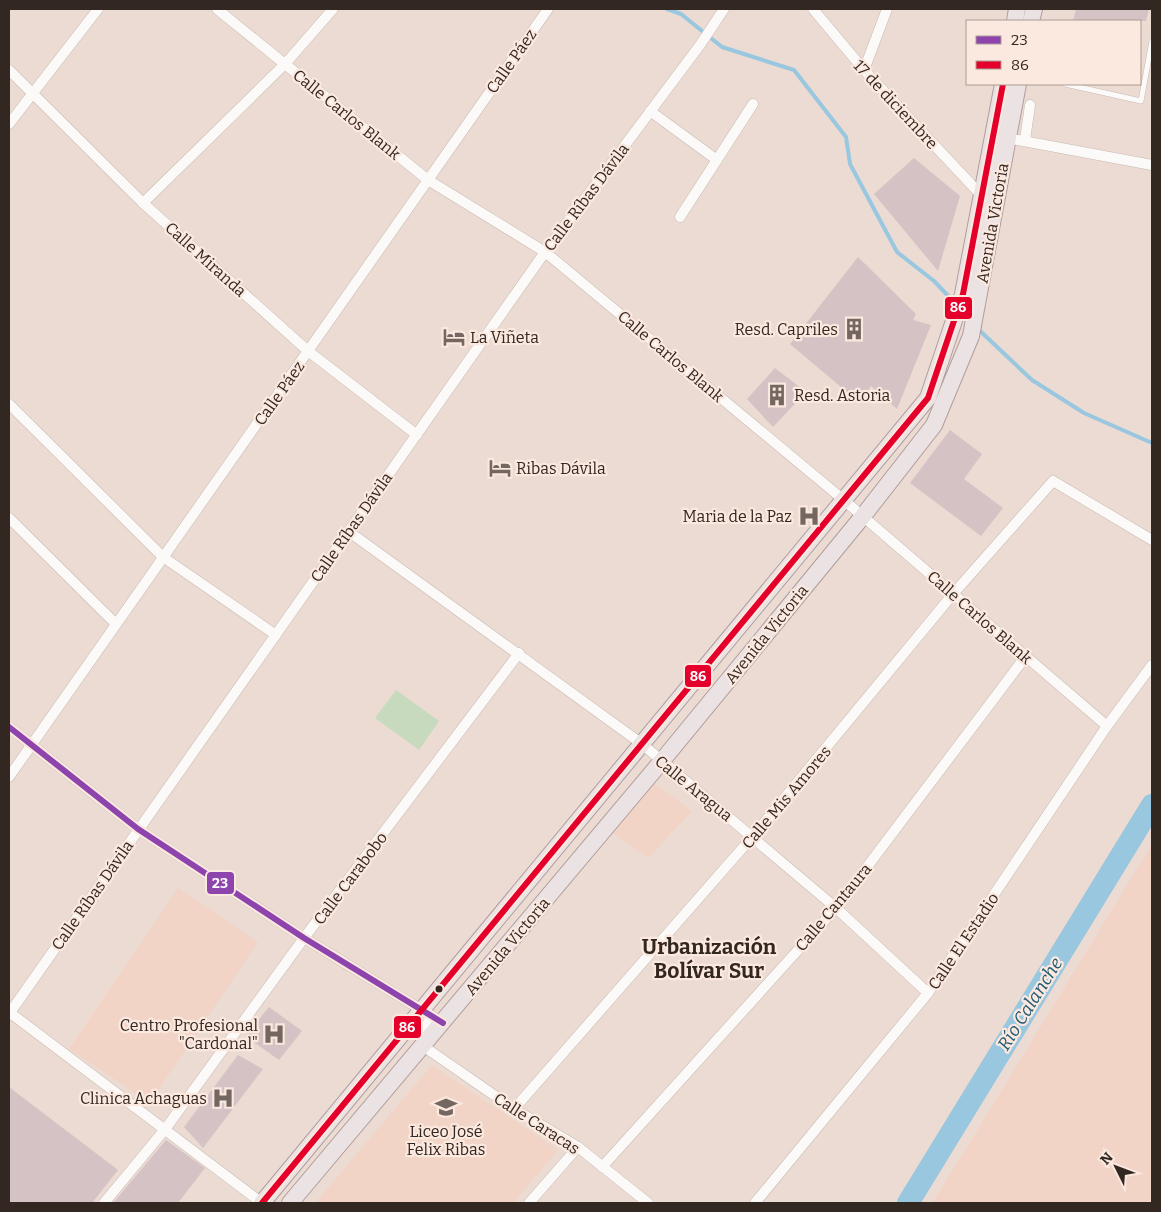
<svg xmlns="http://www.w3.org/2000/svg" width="1161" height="1212" viewBox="0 0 1161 1212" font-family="Bitter,serif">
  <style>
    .built { fill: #f2d4c6 }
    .green { fill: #c7dabd }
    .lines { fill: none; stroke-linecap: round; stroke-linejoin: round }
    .stream { stroke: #99c7df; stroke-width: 4 }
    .river { stroke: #99c7df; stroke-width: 22 }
    .building { fill: #d5c2c5 }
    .lane-casing { stroke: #c7bab3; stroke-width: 6 }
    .street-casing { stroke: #c7bab3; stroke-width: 11 }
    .primary-casing { stroke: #b19d9c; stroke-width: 18 }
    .lane { stroke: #fcfaf8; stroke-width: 5 }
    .street { stroke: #fcfaf8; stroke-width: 10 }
    .primary { stroke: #ebe3e3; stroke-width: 16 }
    .bus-1-casing { stroke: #fbe8de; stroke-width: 10 }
    .bus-2-casing { stroke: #fbe8de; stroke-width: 10 }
    .bus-1 { stroke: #8e44ad; stroke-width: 6 }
    .bus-2 { stroke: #e4002b; stroke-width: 6 }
    .bus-dot { fill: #332722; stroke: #fbe8de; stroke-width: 2 }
    .labels { text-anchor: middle; stroke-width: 4.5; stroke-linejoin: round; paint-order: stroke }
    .street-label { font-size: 16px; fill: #332722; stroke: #fbe8de }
    .poi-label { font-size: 16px; fill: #332722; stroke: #fbe8de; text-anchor: end }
    .water-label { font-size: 18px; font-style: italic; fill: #205974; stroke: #fbe8de }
    .district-label { font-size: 21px; font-weight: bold; fill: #332722; stroke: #fbe8de }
    .line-badge { stroke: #fbe8de; stroke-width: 2 }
    .badge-label { font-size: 14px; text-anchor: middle; font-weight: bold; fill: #fff }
  </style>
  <rect width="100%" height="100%" fill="#ecdbd2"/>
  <g class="built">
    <path d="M654,783L692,811L648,858L613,833Z"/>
    <path d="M1152,844V1203H932L975,1134Z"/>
    <path d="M178,888L258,942L150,1103L69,1049Z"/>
    <path d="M432,1065L558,1150L513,1203H315Z"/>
  </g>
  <path class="green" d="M396,690L439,721L419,750L375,718Z"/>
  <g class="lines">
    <g class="stream">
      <path d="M667,9L681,14L722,47L794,70L846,137L850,164L897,252L934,281L955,303"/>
      <path d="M978,329L1032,380L1084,413L1152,443"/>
    </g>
    <path class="river" d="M908,1203L1152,805"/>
  </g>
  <g class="building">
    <path d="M1076,9H1149L1146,21H1073Z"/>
    <path d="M914,158L960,196L938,271L874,194Z"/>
    <path d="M858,257L916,314L913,320L931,325L897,409L871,386L860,403L790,344Z"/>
    <path d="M775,368L806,392L773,427L747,399Z"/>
    <path d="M950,430L982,454L964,479L1003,508L981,536L910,483Z"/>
    <path d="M269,1007L302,1031L279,1060L245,1036Z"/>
    <path d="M238,1055L263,1069L203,1148L184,1127Z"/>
    <path d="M9,1087L118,1170L92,1203H9Z"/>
    <path d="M166,1140L205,1168L178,1203H113Z"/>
  </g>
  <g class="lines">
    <g class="lane-casing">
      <path id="lane" d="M1065,84L1141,101L1152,41"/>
    </g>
    <g class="street-casing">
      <g id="street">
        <path d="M217,9L428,180L545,252L845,501L1107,726"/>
        <path d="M813,9L864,70L982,196"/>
        <path d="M9,70L143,203L308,351L417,435"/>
        <path d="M864,70L887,9"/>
        <path d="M650,111L717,160"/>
        <path d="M9,124L98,9"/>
        <path d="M1007,138L1152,165"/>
        <path d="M1025,140L1030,105"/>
        <path d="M143,203L285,64L333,9"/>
        <path d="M680,217L753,104"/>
        <path d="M9,404L163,557L276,635"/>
        <path d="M9,518L116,624"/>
        <path d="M348,531L642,744L836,908L928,993"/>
        <path d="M9,727L138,829L304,938L443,1023"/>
        <path d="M9,777L548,9"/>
        <path d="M9,1012L262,1203"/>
        <path d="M9,1014L545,252L700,45L724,9"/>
        <path d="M431,1016L425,1029L423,1046L514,1109L578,1147L648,1203"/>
        <path d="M514,1109L753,836L953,594L1053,481L1152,540"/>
        <path d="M602,1167L836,908L1026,656"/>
        <path d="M104,1203L166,1128L304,938L519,653"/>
        <path d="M529,1203L578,1147"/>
        <path d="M755,1203L928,993L1107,726L1152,665"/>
      </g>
    </g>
    <g class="primary-casing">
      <g id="primary">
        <path d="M1015,21L1017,9"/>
        <path d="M1031,21L1034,9"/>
        <path d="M262,1203L928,398L963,294L1003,84"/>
        <path d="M290,1203L661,762L863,516L934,425L971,336L1018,84"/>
      </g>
    </g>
    <use href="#lane" class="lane"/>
    <use href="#street" class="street"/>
    <use href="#primary" class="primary"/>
    <g class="bus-1-casing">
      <path id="bus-1" d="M9,727L138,829L304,938L443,1023"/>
    </g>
    <g class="bus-2-casing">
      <path id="bus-2" d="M262,1203L928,398L963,294L1003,84"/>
    </g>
    <use href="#bus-1" class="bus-1"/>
    <use href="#bus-2" class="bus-2"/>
  </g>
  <defs>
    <g id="building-bare" transform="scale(1.725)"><path d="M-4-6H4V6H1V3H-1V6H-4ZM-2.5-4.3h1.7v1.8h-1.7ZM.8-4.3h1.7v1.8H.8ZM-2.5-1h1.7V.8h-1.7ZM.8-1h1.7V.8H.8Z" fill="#746660" stroke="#fbe8de" stroke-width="2.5" paint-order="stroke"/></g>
    <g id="hotel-bare" transform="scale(1.725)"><path d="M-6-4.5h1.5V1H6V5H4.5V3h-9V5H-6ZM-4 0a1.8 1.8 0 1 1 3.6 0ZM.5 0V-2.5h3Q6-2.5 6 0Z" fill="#746660" stroke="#fbe8de" stroke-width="2.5" paint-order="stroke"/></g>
    <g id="hospital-bare" transform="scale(1.725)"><path d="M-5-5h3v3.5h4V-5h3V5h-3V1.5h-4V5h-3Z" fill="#746660" stroke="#fbe8de" stroke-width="2.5" paint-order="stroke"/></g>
    <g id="school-bare" transform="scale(1.725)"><path d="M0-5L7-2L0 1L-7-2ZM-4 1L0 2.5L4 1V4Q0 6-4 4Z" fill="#746660" stroke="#fbe8de" stroke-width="2.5" paint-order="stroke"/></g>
  </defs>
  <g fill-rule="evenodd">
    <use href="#building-bare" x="854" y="329"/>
    <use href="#hotel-bare" x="454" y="337"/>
    <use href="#building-bare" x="777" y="395"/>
    <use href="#hotel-bare" x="500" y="468"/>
    <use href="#hospital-bare" x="809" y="516"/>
    <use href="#hospital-bare" x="274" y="1034"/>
    <use href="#hospital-bare" x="223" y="1098"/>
    <use href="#school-bare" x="446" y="1107"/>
  </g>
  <circle class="bus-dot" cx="439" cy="989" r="4.5"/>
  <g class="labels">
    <g class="street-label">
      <text transform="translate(511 61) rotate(-55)" y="6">Calle Páez</text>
      <text transform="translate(896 104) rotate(47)" y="6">17 de diciembre</text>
      <text transform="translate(347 114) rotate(39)" y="6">Calle Carlos Blank</text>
      <text transform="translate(586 197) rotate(-53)" y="6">Calle Ríbas Dávila</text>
      <text transform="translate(992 223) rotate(-80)" y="6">Avenida Victoria</text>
      <text transform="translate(206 259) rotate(42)" y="6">Calle Miranda</text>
      <text transform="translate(671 356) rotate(40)" y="6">Calle Carlos Blank</text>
      <text transform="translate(279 393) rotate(-55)" y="6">Calle Páez</text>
      <text transform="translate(351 527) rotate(-55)" y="6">Calle Ríbas Dávila</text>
      <text transform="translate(980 617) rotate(41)" y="6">Calle Carlos Blank</text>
      <text transform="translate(766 634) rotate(-51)" y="6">Avenida Victoria</text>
      <text transform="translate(694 788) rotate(39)" y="6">Calle Aragua</text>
      <text transform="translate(786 797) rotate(-50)" y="6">Calle Mis Amores</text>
      <text transform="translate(350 878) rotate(-53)" y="6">Calle Carabobo</text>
      <text transform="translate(92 895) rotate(-55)" y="6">Calle Ríbas Dávila</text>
      <text transform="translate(833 907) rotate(-50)" y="6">Calle Cantaura</text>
      <text transform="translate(963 941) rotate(-56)" y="6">Calle El Estadio</text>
      <text transform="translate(507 946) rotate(-50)" y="6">Avenida Victoria</text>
      <text transform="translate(537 1123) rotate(33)" y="6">Calle Caracas</text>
    </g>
    <g class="poi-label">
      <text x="838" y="335">Resd. Capriles</text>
      <text x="470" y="343" text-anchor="start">La Viñeta</text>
      <text x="794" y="401" text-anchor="start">Resd. Astoria</text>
      <text x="516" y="474" text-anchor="start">Ribas Dávila</text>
      <text x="792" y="522">Maria de la Paz</text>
      <text x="258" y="1031">Centro Profesional<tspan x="258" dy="18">"Cardonal"</tspan></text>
      <text x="207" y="1104">Clinica Achaguas</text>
      <text x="446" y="1137" text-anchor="middle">Liceo José<tspan x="446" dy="18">Felix Ribas</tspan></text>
    </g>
    <g class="water-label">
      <text transform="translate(1030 1004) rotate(-58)" y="6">Río Calanche</text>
    </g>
    <g class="district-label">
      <text x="709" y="954">Urbanización<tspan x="709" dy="24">Bolívar Sur</tspan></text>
    </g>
  </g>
  <g class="line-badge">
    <rect x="944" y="296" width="29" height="24" rx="5" fill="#e4002b"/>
    <rect x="684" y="664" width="28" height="24" rx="5" fill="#e4002b"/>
    <rect x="206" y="871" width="29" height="24" rx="5" fill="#8e44ad"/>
    <rect x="393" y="1015" width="29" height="24" rx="5" fill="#e4002b"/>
  </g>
  <g class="badge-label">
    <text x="958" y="312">86</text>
    <text x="698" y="681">86</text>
    <text x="220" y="888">23</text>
    <text x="407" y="1032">86</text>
  </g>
  <rect width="1161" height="1212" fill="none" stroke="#332722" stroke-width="20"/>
  <rect x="966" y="20" width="175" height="65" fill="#fbe8de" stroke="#ab9b93"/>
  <rect x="976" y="36" width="25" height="8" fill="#8e44ad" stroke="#ab9b93"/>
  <text x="1011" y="45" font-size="15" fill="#332722">23</text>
  <rect x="976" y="61" width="25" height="8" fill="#e4002b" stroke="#ab9b93"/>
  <text x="1011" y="70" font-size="15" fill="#332722">86</text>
  <g transform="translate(1116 1167) rotate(312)" stroke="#fbe8de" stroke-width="4" paint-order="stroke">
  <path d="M0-4L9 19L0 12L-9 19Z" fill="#332722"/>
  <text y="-8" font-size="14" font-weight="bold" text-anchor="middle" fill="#332722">N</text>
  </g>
</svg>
